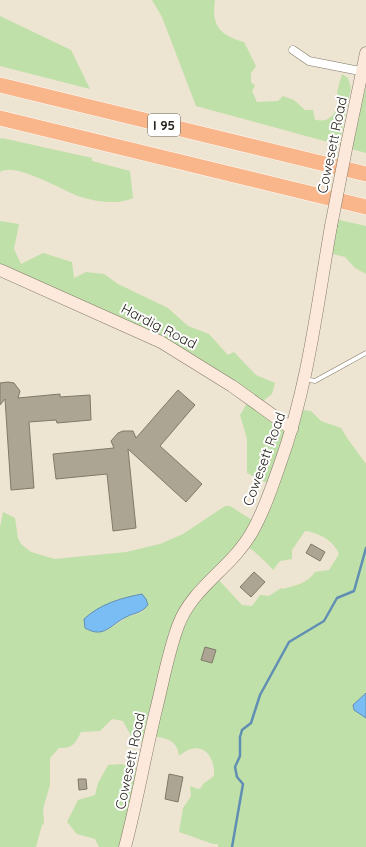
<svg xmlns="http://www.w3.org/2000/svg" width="366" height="847" viewBox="0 0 366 847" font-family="Quicksand,sans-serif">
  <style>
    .green { fill: #c0e0a9; fill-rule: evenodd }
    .water { fill: #7abdf4; stroke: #618fb3 }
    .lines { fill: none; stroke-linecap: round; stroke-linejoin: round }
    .stream { stroke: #618fb3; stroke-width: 2.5 }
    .building { fill: #ada593; stroke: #817968 }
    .lane-casing { stroke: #807967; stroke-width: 5 }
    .street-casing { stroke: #807967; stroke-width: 9 }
    .secondary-casing { stroke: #807967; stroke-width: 13 }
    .highway-casing { stroke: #fff; stroke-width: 16 }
    .lane { stroke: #fff; stroke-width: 4 }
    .street { stroke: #fff; stroke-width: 8 }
    .secondary { stroke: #fde9dc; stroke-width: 12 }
    .highway { stroke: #f9b68a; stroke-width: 15 }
    .secondary-bridge-casing { stroke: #807967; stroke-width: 13; stroke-linecap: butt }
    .secondary-bridge { stroke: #fde9dc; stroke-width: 12 }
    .labels { text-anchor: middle; stroke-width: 4; stroke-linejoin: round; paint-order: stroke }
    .shield { fill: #fff; stroke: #686560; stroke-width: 1 }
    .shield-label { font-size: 13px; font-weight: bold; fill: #27231c }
    .street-label { font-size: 14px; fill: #27231c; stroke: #fff }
  </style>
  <rect width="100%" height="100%" fill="#ede4d1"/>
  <g class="green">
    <path d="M152,0H215C211,26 220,35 244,42L256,66L251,73V82L255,86L252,91L257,102L278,101L283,96L294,100L305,110H313L315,120C318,120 322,121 325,120C335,117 342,102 337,92L342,74L348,78L351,88L339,145L196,106L162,17Z"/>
    <path d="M0,16L71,50L90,89L0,66Z"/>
    <path d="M366,86V153L352,149Z"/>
    <path d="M2,138L92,158V161L130,171L133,198C117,205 98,202 81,197C65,192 15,161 0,172V139Z"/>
    <path d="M335,219L366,226V274L355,268L345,257L328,253Z"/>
    <path d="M0,221L19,224L14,249L21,264L43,253L72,262L74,278L86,272L104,274L118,284L168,308L188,326L209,334L228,355L234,352L256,375L275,383L272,394L259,404L286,425L297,409L311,411L321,421L341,428L347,438L366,464V693L353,705L354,710L366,718V847H218V844H213L179,832L183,808L191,796L190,786L198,789L201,788L203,784L214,776C215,752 199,739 179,756C177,738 165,739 150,735L147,743L140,742V740L131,736L123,721L112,719L100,731L81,732C76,743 72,749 59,748L50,758V785L43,809L44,824L42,825L36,847H0V527L3,512L15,518L18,538L21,544L31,552L55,559L126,552L160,544L183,534L225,506H230L255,522L271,485L247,473V439L240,415L249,400L196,363L0,269ZM305,531C318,532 334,541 339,554L329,570L315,572C307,584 296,585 283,589L281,588L269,596L260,595L252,606L242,605L215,576L245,545C257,553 264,560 273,570L280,561L292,559V550ZM146,599L147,604L142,612L127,617L106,631Z"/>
    <path d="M121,764L141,770L125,847H99L95,839L77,834L67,822L78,800L95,795L98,783L108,765Z"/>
  </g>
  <g class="water">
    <path d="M142,594L146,599L148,605C140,614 136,612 126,617C110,625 104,639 85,628L84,619C100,604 121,598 142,594Z"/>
    <path d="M366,693V718L354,710L353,705Z"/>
  </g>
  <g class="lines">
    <path class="stream" d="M232,847L243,784L237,777L235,767L240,756V737L242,730L251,723L260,695L289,642L324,621L337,598L354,591L366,548"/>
  </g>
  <g class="building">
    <path d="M8,382L14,383L20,391L18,398L60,394V397L90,395L91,420L57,423L56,420L29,422L34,488L11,490L5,399L0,405V383Z"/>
    <path d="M178,390L195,405L160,446L202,484L186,502L128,449L136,528L113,531L107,474L56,479L53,454L114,448L111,441L118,433L123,431H133L136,438Z"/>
    <path d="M311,544L325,552L320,561L306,553Z"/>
    <path d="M254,572L265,582L251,597L240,587Z"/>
    <path d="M205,647L216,650L212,663L201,660Z"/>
    <path d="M169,774L183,777L178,802L165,799Z"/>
    <path d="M78,779H86L87,789L79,790Z"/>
  </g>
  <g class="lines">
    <g class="lane-casing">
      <path id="lane" d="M304,379L315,381L366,353"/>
    </g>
    <g class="street-casing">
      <path id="street" d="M293,50L309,61L365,72"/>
    </g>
    <g class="secondary-casing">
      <g id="secondary">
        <path d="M347,144L366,53"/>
        <path d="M0,270L161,342L232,386L292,429"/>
        <path d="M125,847C137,802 145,755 156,710C163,682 168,653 178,626C192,587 232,568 252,532C264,511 272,487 280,464C308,387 317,306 331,226"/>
      </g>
    </g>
    <g class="highway-casing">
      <g id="highway">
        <path d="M0,85L366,174"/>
        <path d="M0,118L366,207"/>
      </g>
    </g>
    <use href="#lane" class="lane"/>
    <use href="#street" class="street"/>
    <use href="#secondary" class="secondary"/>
    <use href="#highway" class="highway"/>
    <g class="secondary-bridge-casing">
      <path id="secondary-bridge" d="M331,226L347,144"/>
    </g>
    <use href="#secondary-bridge" class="secondary-bridge"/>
  </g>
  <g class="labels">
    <rect class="shield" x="148" y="114" width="32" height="22" rx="3"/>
    <g class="shield-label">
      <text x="164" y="130">I 95</text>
    </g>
    <g class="street-label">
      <text transform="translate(332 145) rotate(-78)" y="5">Cowesett Road</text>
      <text transform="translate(159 326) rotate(27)" y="5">Hardig Road</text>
      <text transform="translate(264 459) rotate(-70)" y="5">Cowesett Road</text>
      <text transform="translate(130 761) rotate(-78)" y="5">Cowesett Road</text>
    </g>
  </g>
</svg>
